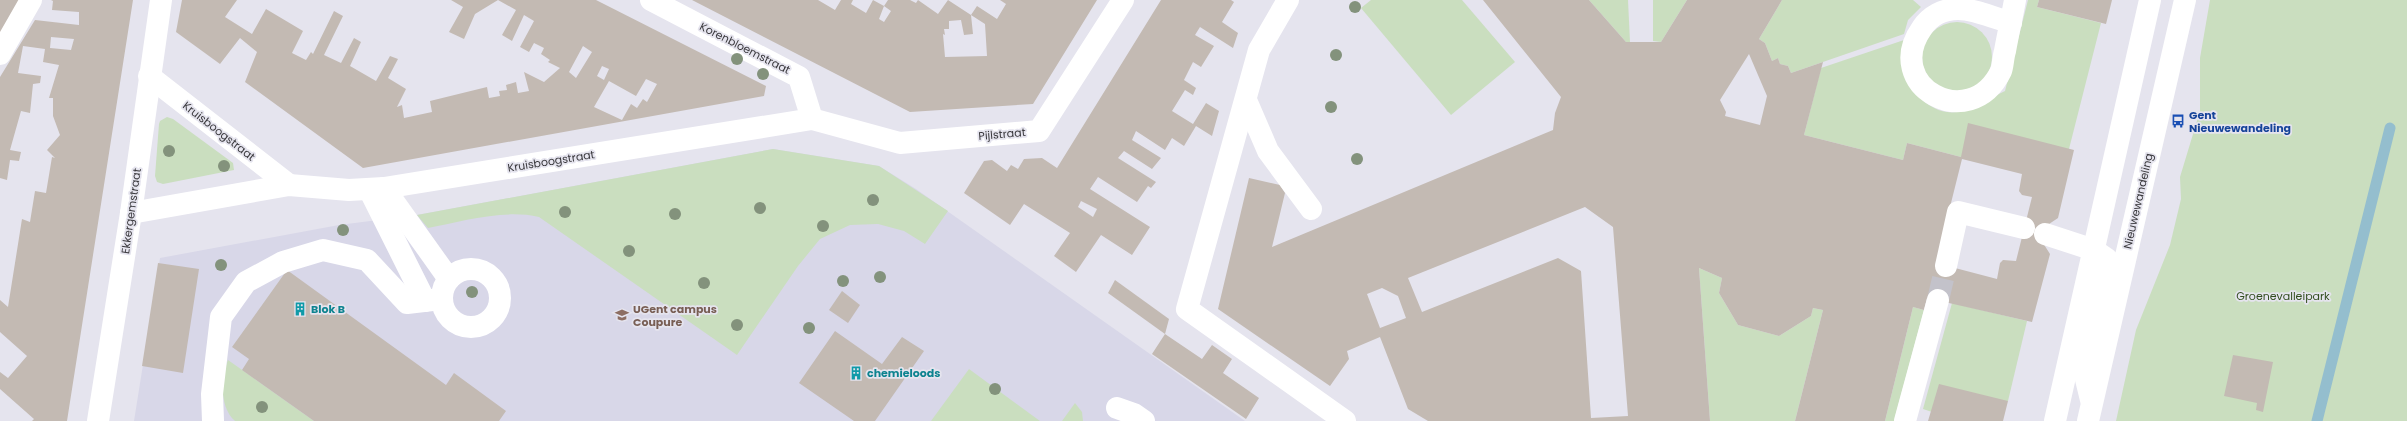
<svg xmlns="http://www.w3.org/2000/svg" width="2407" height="421" viewBox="0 0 2407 421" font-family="Poppins,sans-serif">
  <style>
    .built { fill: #d8d7e8 }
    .green { fill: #cadebf }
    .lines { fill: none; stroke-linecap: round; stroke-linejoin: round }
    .stream { stroke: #94bece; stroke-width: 11 }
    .building { fill: #c3bab3; fill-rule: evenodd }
    .minor-tunnel { stroke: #c3c2ca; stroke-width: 22; stroke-dasharray: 22 11; stroke-linecap: butt }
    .minor { stroke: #fff; stroke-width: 22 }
    .major { stroke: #fff; stroke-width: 22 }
    .tree { fill: #83927c }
    .labels { text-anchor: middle; stroke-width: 3.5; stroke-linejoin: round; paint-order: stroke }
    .street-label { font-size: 11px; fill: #39383c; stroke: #e5e4ee }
    .transit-label { font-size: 11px; font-weight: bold; fill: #164399; stroke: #e5e4ee; text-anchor: start }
    .park-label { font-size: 11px; fill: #324e1f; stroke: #e5e4ee }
    .culture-label { font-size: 11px; font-weight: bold; fill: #0d838f; stroke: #e5e4ee; text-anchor: start }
    .education-label { font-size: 11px; font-weight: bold; fill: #785e54; stroke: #e5e4ee; text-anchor: start }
  </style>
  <rect width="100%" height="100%" fill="#e5e4ee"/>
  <path class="built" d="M773,149L879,166L916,189L1245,421H134L160,258L339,225L417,215Z"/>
  <g class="green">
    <path d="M1371,0H1462L1515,62L1451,115L1361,8Z"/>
    <path d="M1589,0H1628L1630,42H1626Z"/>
    <path d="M1653,0H1687L1661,42L1653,41Z"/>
    <path d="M1782,0H1913L1921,7L1908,20L1904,34L1791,73L1788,66L1780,64L1778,58L1772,61L1765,43L1759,39Z"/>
    <path d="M2028,0H2039L2037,7L2101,23L2069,149L1961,157L1907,143L1903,160L1804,135L1821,68L1904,40C1902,47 1900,57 1902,64C1906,89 1931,116 1957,112C1974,110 1990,98 2005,91Z"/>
    <path d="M2210,0H2407V421H2116L2136,330L2170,245L2181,199L2180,177L2200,111V58Z"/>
    <circle cx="1957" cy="57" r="35"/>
    <path d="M167,117L173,119L233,163L234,170L163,184L157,182L155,176L159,124L160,121Z"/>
    <path d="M773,149L879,166L948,211L925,244L904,231L878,224L850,225L820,239L798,266L737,355L539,217C504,209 463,221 428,228L417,215Z"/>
    <path d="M1699,268L1722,278L1719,293L1738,325L1779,336L1811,316L1813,308L1823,310L1795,421H1710Z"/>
    <path d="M1952,303L2027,321L2008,401L1932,412L1923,409Z"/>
    <path d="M1913,307L1924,310L1894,421H1885Z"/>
    <path d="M228,360L314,421H235C219,407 221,378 228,360Z"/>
    <path d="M969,369L1040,421H931Z"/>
    <path d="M1075,403L1082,412L1083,421H1062Z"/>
  </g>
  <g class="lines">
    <path class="stream" d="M2317,421L2390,128"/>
  </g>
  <g class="building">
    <path d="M0,0H21L0,38Z"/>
    <path d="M51,0H133L67,421H32L34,419L0,389V372L8,378L27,356L0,332V300L8,307L22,219L30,222L35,191L46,193L52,157L55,158L47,150L60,135L53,116V98H49L59,65L43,62L45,49L23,46L18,73L41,76L40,83L33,84L30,113L21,111L10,150L21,152L19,161L10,160L7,180L0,178V77L35,20L79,25V12L52,10L53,1ZM51,37L74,39L71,50L50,48Z"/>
    <path d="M182,0H237L225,17L252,34L266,9L303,31L292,53L306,60L311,52L313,54L334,11L343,16L324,55L341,63L354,38L361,42L350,66L376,81L390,56L398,59L388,78L406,89L397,107L402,105L404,118L432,112L430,101L487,87L489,98L500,96L499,91L507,90L506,85L516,82L518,93L529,91L524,72L544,82L560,68L548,62L550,60L541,54L544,48L534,43L529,52L520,47L534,21L524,15L512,41L502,35L516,10L498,0L475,14L464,39L449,32L463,7L451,0H596L766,86L764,96L363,168L245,82L257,52L240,38L220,64L176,32ZM583,46L592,52L576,78L569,72ZM602,66L609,69L604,80L597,76ZM646,79L657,84L647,102L643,99L637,108L631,104L622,120L594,107L609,81L636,96Z"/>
    <path d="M692,0H818L835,10L841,0H853L851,4L866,13L873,0L884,6L879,19L884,22L891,11L884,6L888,0H910L916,3L918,0L938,14L948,0L971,15L973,34L964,35L961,20L949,21V29H944L945,35L943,34L945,57L987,56L985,24L971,15L977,6L997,19L1006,4L1000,0H1097L1033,104L910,112Z"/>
    <path d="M1161,0H1231L1234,2L1222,22L1238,33L1233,48L1200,27L1195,35L1214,46L1201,67L1193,62L1184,80L1196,88L1193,95L1185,90L1172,111L1193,124L1206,103L1219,111L1212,136L1196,126L1184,146L1172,138L1165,150L1136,131L1132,140L1161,158L1152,169L1124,151L1118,158L1156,182L1151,188L1148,186L1137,202L1098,177L1090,189L1150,227L1132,255L1101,235L1076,272L1054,256L1070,233L1024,204L1010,225L964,193L984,161L992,160L1007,171L1011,165L1018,169L1024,159L1042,158L1057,168ZM1081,201L1097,209L1093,217L1078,207Z"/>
    <path d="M1483,0H1589L1626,42H1661L1687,0H1782L1759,39L1765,43L1772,61L1778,58L1780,64L1788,66L1791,73L1823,62L1804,135L1903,160L1907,143L1961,157L1968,123L2074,150L2058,218L2049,224L2043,243L2050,254L2032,322L1927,298L1924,310L1913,307L1885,421H1795L1823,310L1813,308L1811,316L1779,336L1738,325L1719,293L1722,278L1699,268L1710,421H1428L1408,409L1380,337L1347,351L1349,359L1330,386L1218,309L1249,178L1280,185L1285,193L1272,247L1553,130L1555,113L1561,97ZM1749,54L1767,96L1760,125L1725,116L1726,112L1720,100ZM1962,159L2022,174L2019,191L2022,195L2032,197L2016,261L2003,260L2000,263L1997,279L1936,263ZM1585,207L1613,227L1628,416L1591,418L1581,271L1558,258L1422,312L1408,278ZM1382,288L1398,296L1406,318L1380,328L1367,294Z"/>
    <path d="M2039,0H2112L2106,24L2037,7Z"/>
    <path d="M158,263L199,269L183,373L142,366Z"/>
    <path d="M287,270L446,385L454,373L506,411L499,421H314L242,370L249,359L232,347Z"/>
    <path d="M1115,280L1169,319L1165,334L1108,293Z"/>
    <path d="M842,291L860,305L848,323L829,310Z"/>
    <path d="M835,331L882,364L902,337L924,351L875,421H854L799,383Z"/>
    <path d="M1165,334L1202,359L1212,345L1232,359L1223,373L1259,398L1246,419L1152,354Z"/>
    <path d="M2233,355L2273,362L2263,412L2256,410L2257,403L2224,396Z"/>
    <path d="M1939,384L2008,401L2003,421H1928Z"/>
  </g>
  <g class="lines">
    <path class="minor-tunnel" d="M1938,300L1946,266"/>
    <g class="minor">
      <path d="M651,0L799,77L812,119"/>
      <path d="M1288,0L1259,50L1187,309L1345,421"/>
      <path d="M2011,23C1995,18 1974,9 1958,9C1943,9 1930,16 1922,28C1881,86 1970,135 2001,71C2003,66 2003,57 2005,51C2008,34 2012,17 2015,0"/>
      <path d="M0,54L31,0"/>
      <path d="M149,76L289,185"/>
      <path d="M1246,100L1268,151L1311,209"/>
      <path d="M384,188L449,279"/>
      <path d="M369,189L425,301"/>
      <path d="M131,213L289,185L349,190L384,188L812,119L900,143L1039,131L1123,0"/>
      <path d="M2045,234L2094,250"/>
      <path d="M1946,266L1958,212L2024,228"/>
      <circle cx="471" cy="298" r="29"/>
      <path d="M1117,408L1134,414L1144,421"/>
      <path d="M98,421L131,213L161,0"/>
      <path d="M213,421L212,394L221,317L246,282L283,262L323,250L367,260L407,303L441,299"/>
      <path d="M1905,421L1938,300"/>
    </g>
    <g class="major">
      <path d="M2091,400L2083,367L2107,259L2094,250"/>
      <path d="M2055,421L2150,0"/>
      <path d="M2088,421L2185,0"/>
    </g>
  </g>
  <g class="tree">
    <circle cx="1355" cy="7" r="6"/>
    <circle cx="1336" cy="55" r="6"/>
    <circle cx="737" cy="59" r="6"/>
    <circle cx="763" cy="74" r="6"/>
    <circle cx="1331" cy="107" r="6"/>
    <circle cx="169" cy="151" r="6"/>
    <circle cx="1357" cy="159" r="6"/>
    <circle cx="224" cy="166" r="6"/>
    <circle cx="873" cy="200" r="6"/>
    <circle cx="760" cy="208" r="6"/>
    <circle cx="565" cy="212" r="6"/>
    <circle cx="675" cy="214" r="6"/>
    <circle cx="823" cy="226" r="6"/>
    <circle cx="343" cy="230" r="6"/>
    <circle cx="629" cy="251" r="6"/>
    <circle cx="221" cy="265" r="6"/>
    <circle cx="880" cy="277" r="6"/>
    <circle cx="843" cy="281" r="6"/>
    <circle cx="704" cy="283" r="6"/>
    <circle cx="472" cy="292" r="6"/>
    <circle cx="737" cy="325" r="6"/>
    <circle cx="809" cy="328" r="6"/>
    <circle cx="995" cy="389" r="6"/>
    <circle cx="262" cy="407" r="6"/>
  </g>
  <defs>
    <g id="bus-bare" transform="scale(1.08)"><path d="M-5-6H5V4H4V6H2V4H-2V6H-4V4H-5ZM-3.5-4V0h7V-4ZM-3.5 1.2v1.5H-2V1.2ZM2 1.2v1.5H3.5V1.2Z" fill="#1a4fb4" stroke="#e5e4ee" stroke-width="2.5" paint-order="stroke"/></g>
    <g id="building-bare" transform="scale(1.08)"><path d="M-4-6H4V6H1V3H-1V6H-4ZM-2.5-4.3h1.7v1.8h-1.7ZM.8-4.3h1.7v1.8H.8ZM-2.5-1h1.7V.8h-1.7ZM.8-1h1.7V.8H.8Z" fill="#0f9aa8" stroke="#e5e4ee" stroke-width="2.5" paint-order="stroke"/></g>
    <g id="university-bare" transform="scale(1.08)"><path d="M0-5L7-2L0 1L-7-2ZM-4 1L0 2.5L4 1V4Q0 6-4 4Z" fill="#8d6e63" stroke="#e5e4ee" stroke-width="2.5" paint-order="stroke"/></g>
  </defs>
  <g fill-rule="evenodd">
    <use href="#bus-bare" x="2178" y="121"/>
    <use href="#building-bare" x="300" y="309"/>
    <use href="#university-bare" x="622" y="315"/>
    <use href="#building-bare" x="856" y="373"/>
  </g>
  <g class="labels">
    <g class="street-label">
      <text transform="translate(745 48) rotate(27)" y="4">Korenbloemstraat</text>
      <text transform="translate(219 131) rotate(38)" y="4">Kruisboogstraat</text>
      <text transform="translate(1002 134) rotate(-5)" y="4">Pijlstraat</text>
      <text transform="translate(551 161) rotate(-9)" y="4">Kruisboogstraat</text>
      <text transform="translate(2138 201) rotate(-77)" y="4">Nieuwewandeling</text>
      <text transform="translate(131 211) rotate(-82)" y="4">Ekkergemstraat</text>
    </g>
    <g class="transit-label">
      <text x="2189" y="119">Gent<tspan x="2189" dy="13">Nieuwewandeling</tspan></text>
    </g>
    <g class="park-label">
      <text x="2283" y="300">Groenevalleipark</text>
    </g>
    <g class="culture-label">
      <text x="311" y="313">Blok B</text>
      <text x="867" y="377">chemieloods</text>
    </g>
    <g class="education-label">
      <text x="633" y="313">UGent campus<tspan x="633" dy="13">Coupure</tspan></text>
    </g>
  </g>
</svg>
